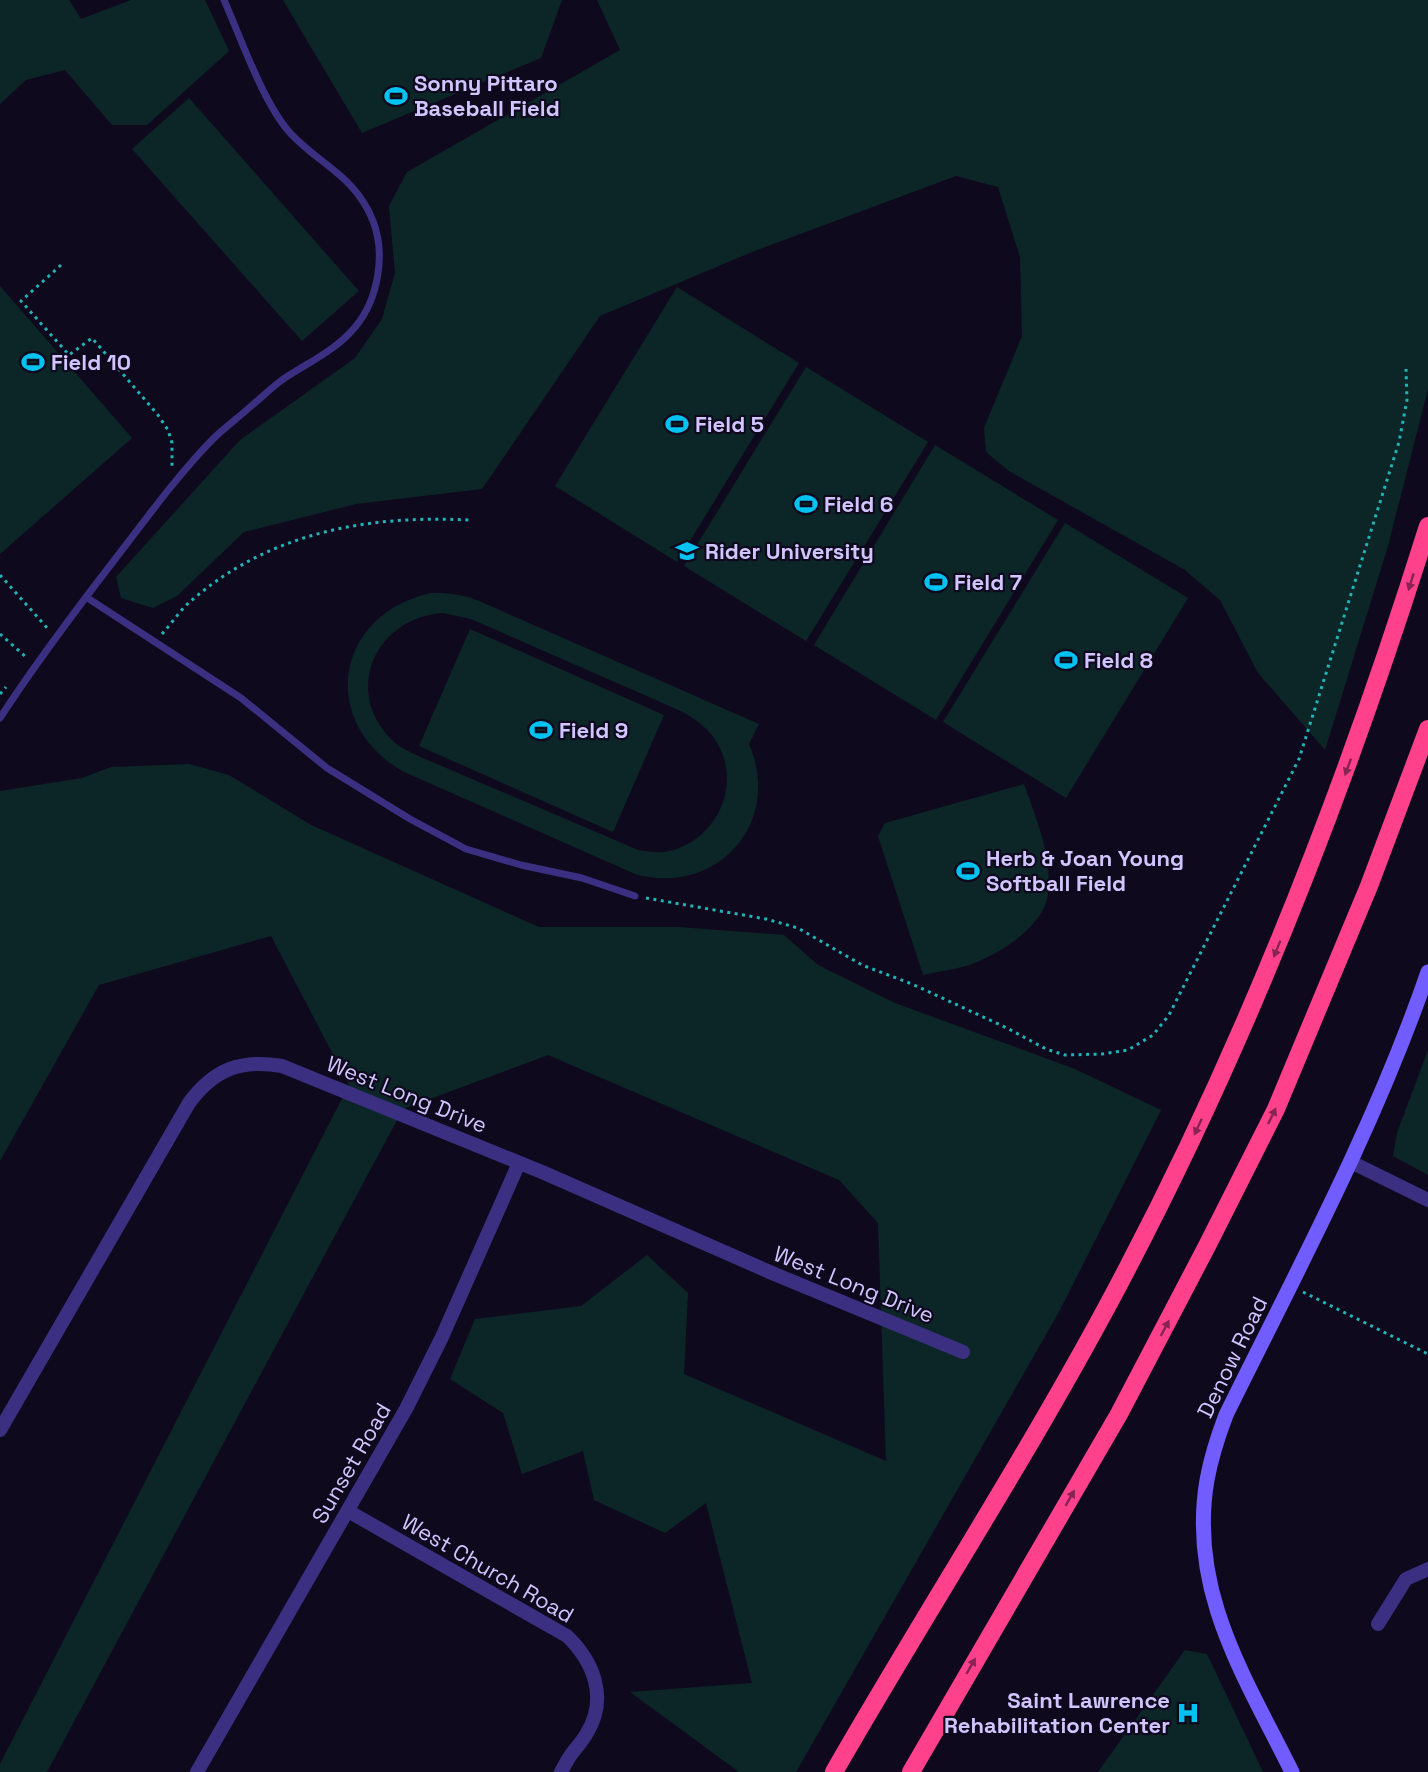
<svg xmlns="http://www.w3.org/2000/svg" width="1428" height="1772" viewBox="0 0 1428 1772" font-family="'Space Grotesk',sans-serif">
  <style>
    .green { fill: #0c2628; fill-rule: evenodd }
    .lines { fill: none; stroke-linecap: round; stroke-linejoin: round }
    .path { stroke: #20b3b8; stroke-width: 3; stroke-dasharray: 3 4.5; stroke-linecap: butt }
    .lane { stroke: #3a2f81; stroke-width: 7 }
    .street { stroke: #3a2f81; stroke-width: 14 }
    .secondary { stroke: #705cff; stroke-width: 15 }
    .highway { stroke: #ff408a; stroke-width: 18 }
    .oneway { fill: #872454 }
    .labels { text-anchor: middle; stroke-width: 4.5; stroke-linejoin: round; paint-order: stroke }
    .poi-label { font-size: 22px; font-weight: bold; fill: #d1c5ff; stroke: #0f091d; text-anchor: start }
    .street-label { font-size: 22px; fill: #d1c5ff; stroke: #0f091d }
  </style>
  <rect width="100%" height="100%" fill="#0f091d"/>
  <g class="green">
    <path d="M0,0H69L81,19L131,0H205L229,51L147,125H112L65,70L26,80L0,104Z"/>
    <path d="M283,0H562L541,58L362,133Z"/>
    <path d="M597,0H1428V389L1388,546L1325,750L1258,673L1220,600L1185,570L1009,471L986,452L984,428L1022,336L1020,257L998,187L956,176L752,252L600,316L482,489L356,504L244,532L177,596L153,608L121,598L116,577L240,440L355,358L382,319L395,273L389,206L407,172L620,50Z"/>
    <path d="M189,98L359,291L302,341L132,149Z"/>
    <path d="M0,286L132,438L0,554Z"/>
    <path d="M677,287L799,363L677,562L555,486Z"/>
    <path d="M806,367L928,442L806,641L684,566Z"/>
    <path d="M935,445L1058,520L936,720L814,645Z"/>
    <path d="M1065,523L1188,598L1066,798L943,722Z"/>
    <path d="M431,593C448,593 463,594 479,601L759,724L749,744C783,823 717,897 635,874L402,771C317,720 336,614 431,593ZM443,613L471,619L683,712C695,719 706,727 714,738C745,782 717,843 665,852C656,853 646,851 638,850L416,755C406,750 396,745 389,737C343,687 378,617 443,613Z"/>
    <path d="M470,629L664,715L613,832L419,746Z"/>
    <path d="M189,764L229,775L311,825L539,927H679L784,935L818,965L895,1003L1075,1069L1161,1110L1060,1310L796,1772H739L630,1692L752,1683L706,1503L665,1533L594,1500L583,1451L522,1474L503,1413L450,1379L475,1319L581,1306L647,1255L688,1293L684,1374L886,1461L878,1223L839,1180L548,1055L403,1109L47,1772H0V1764L349,1085L271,936L99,985L0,1161V791L82,778L111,767Z"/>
    <path d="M1024,784C1036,818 1053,858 1048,895C1043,926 1003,951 977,962C960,969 941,971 923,975L878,836L885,823Z"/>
    <path d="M1428,1050V1175L1393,1156L1397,1133Z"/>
    <path d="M1185,1650L1207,1654L1263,1772H1098Z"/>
  </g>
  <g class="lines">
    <g class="path">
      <path d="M61,265L21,301L69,355L92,338L158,415L168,430L172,443V467"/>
      <path d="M0,575L49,630"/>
      <path d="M0,634L27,658"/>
      <path d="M162,634C172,623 181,609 192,600C271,532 368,515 469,520"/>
      <path d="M0,694L6,687"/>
      <path d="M646,898L766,919L798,928L862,965L912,984L1007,1028L1046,1049L1065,1055L1102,1054L1128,1050L1153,1035L1169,1015L1299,759L1399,442L1407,400L1406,369"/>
      <path d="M1303,1292L1428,1354"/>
    </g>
    <g class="lane">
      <path d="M86,597L241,698L327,768L410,819L466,849L521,865L582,878L635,896"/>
      <path d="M0,718C37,661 78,607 119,554C149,515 178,475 212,440C224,428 238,418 250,407C261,398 271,388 282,380C307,363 337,350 356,326C378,299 386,254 373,221C356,177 322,166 292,135C264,106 241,38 224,0"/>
    </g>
    <g class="street">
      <path d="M1351,1162L1428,1200"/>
      <path d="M0,1430L189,1103C214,1069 241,1059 282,1066L542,1172L772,1273L963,1352"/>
      <path d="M348,1511L567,1636C594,1662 608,1698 587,1733C583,1740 578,1746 573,1752C568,1758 565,1765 561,1772"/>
      <path d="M1378,1624L1406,1579L1428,1569"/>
      <path d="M197,1772L406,1409L442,1337L519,1163"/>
    </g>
    <path class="secondary" d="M1292,1772C1245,1677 1188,1591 1207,1480C1211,1458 1218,1436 1226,1415C1298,1269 1375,1126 1428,972"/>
    <g class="highway">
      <path d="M834,1772C931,1603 1038,1440 1128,1267C1252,1030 1348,781 1428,526"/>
      <path d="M911,1772L1119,1414L1207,1246L1276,1109L1369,886L1428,729"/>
    </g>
  </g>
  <defs><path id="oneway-solid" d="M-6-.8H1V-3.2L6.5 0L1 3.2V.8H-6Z" transform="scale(1.5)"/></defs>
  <g class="oneway">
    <use href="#oneway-solid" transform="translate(1411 582) rotate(107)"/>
    <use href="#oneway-solid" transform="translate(1348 767) rotate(110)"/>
    <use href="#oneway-solid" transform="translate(1277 949) rotate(112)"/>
    <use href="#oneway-solid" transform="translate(1272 1116) rotate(-64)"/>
    <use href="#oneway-solid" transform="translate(1198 1127) rotate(115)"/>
    <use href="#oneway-solid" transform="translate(1165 1328) rotate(-62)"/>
    <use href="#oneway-solid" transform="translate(1070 1498) rotate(-60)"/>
    <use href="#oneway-solid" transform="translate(971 1666) rotate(-60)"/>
  </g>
  <defs>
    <g id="stadium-bare" transform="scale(1.8)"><path d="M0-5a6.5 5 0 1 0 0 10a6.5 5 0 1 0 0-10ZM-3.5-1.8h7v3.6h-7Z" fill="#00c2f0" stroke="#0f091d" stroke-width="2.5" paint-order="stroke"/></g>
    <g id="university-bare" transform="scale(1.8)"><path d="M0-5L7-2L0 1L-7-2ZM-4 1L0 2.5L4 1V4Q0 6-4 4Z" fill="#00c2f0" stroke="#0f091d" stroke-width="2.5" paint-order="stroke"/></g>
    <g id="hospital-bare" transform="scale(1.8)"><path d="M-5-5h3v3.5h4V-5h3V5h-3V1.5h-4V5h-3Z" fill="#00c2f0" stroke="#0f091d" stroke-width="2.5" paint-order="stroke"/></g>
  </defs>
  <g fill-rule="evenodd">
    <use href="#stadium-bare" x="396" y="96"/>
    <use href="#stadium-bare" x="33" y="362"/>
    <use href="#stadium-bare" x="677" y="424"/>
    <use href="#stadium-bare" x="806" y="504"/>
    <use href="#university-bare" x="687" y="551"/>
    <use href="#stadium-bare" x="936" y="582"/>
    <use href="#stadium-bare" x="1066" y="660"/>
    <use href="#stadium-bare" x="541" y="730"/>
    <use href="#stadium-bare" x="968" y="871"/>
    <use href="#hospital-bare" x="1188" y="1713"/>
  </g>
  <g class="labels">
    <g class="poi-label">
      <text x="414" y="91">Sonny Pittaro<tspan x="414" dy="25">Baseball Field</tspan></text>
      <text x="51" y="370">Field 10</text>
      <text x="695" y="432">Field 5</text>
      <text x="824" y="512">Field 6</text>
      <text x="705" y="559">Rider University</text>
      <text x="954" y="590">Field 7</text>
      <text x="1084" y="668">Field 8</text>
      <text x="559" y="738">Field 9</text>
      <text x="986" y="866">Herb &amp; Joan Young<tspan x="986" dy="25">Softball Field</tspan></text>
      <text x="1170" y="1708" text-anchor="end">Saint Lawrence<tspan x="1170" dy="25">Rehabilitation Center</tspan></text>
    </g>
    <g class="street-label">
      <text transform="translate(407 1094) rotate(22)" y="8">West Long Drive</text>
      <text transform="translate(854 1284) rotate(22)" y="8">West Long Drive</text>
      <text transform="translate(1232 1357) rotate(-64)" y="8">Denow Road</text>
      <text transform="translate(351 1463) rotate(-60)" y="8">Sunset Road</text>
      <text transform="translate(488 1568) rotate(30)" y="8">West Church Road</text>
    </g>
  </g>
</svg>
